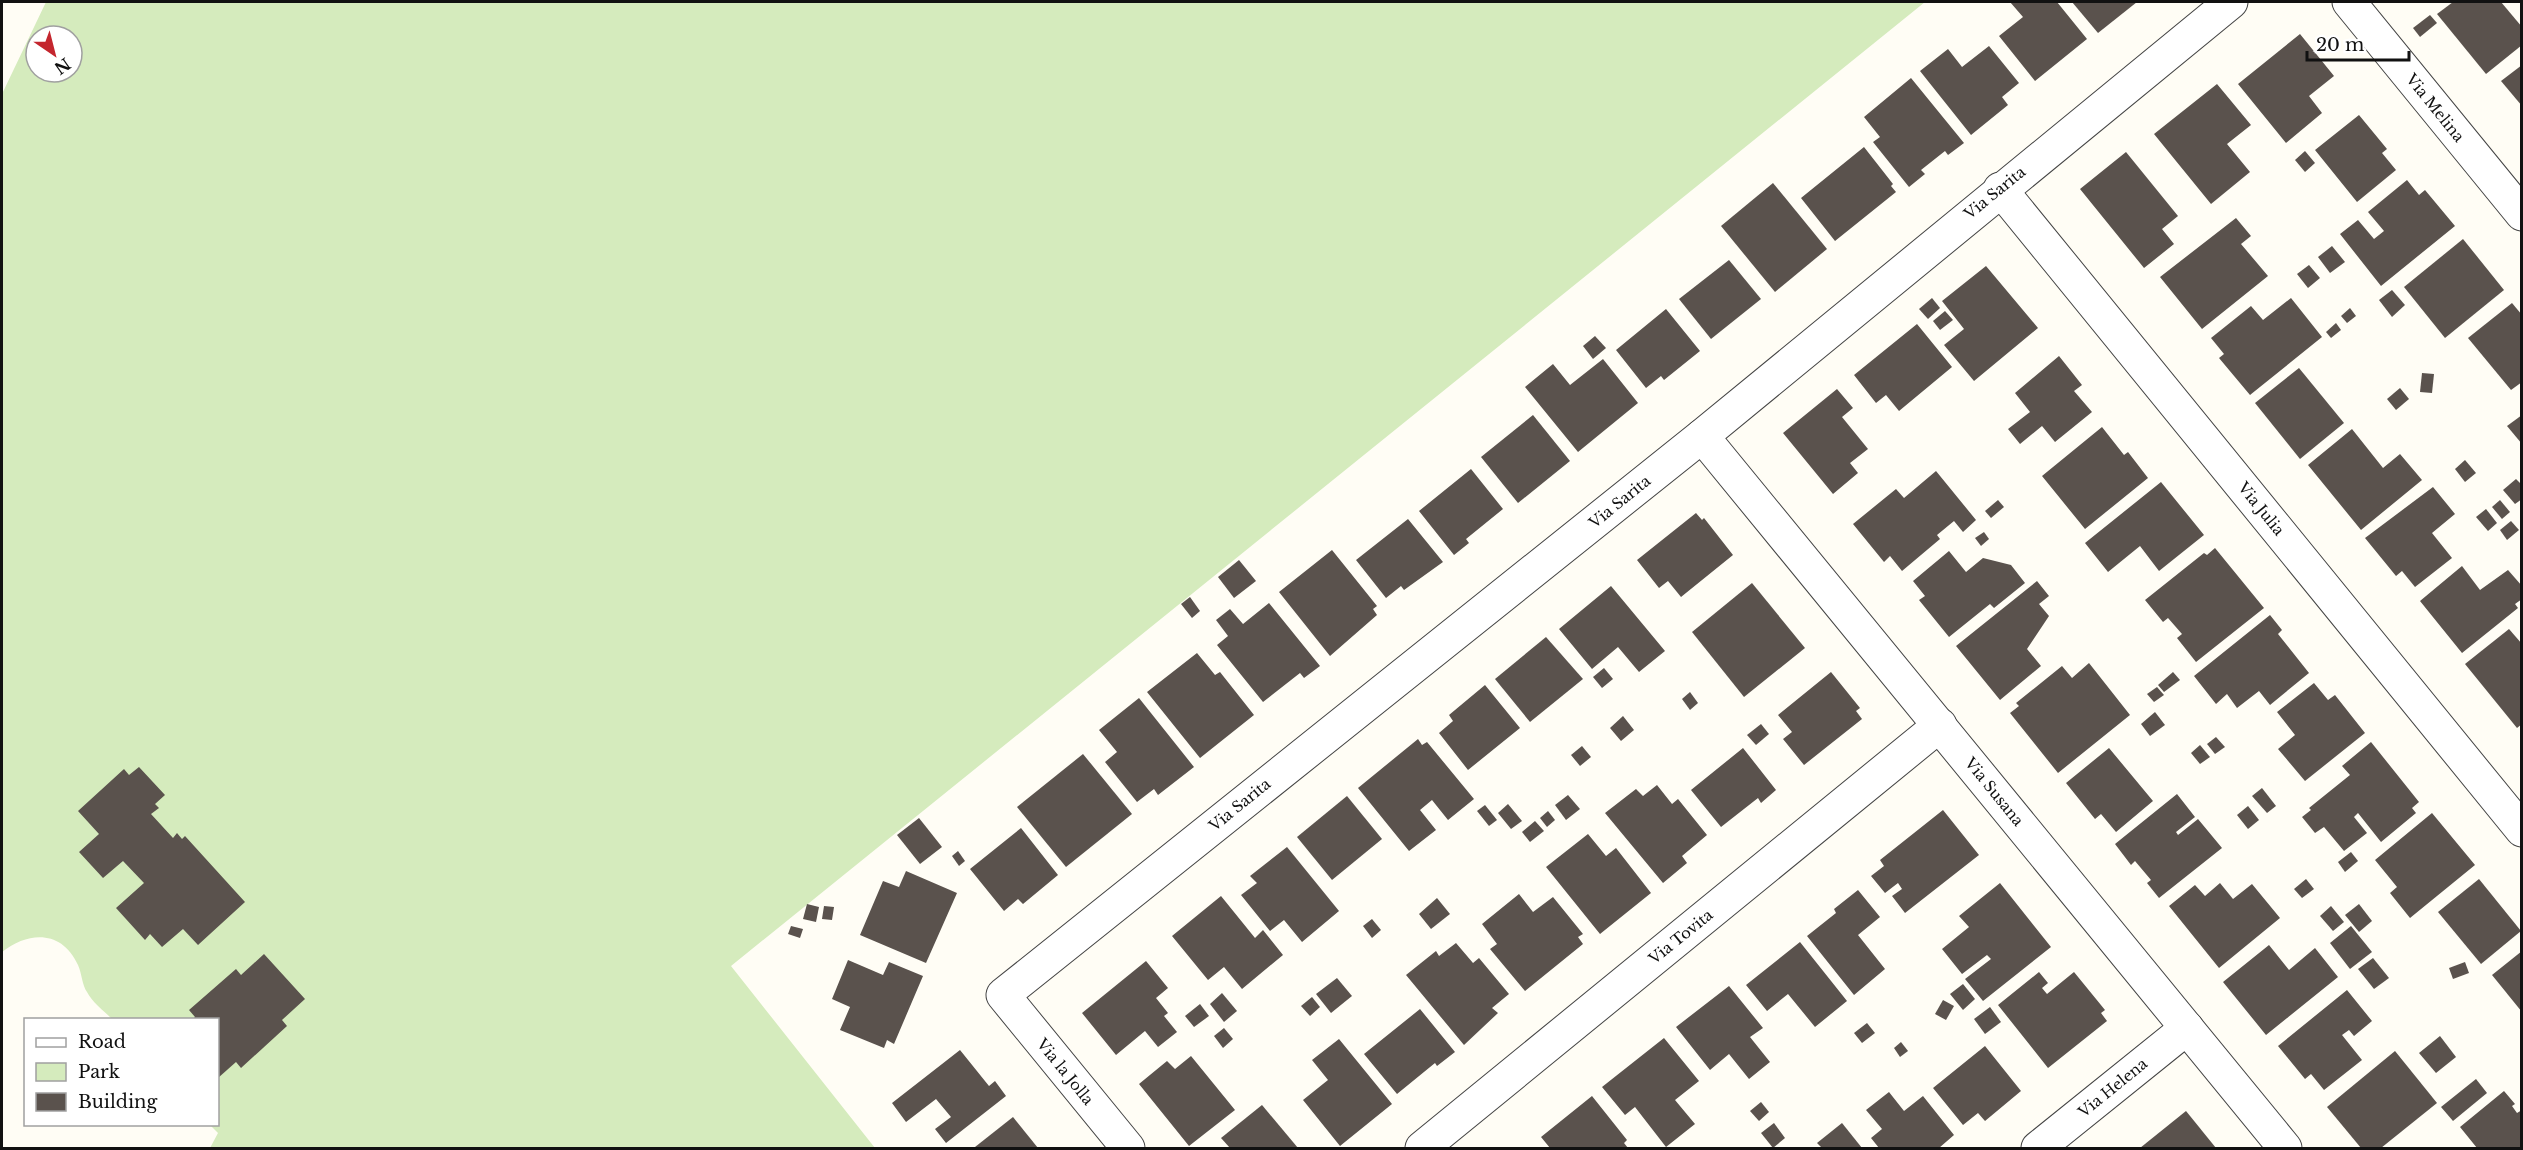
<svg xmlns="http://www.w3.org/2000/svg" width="2523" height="1150" viewBox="0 0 2523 1150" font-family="'Libre Baskerville',serif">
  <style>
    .green { fill: #d5ebbd; fill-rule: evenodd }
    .building { fill: #5a524d }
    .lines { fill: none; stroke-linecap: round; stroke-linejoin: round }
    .minor-casing { stroke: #444; stroke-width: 35 }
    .minor { stroke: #fff; stroke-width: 33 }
    .labels { text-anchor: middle; stroke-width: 6; stroke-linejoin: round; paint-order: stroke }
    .street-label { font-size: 15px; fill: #111; stroke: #fff }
  </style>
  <rect width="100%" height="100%" fill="#fffdf5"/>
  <path class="green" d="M46,2H1925L731,966L875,1148H210L218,1133L210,1125L218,1124V1020L112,1019C104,1011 92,1002 87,992C82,985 82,974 78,965C62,930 29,931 2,952V94ZM36,36H72V72H36Z"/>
  <g class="building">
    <path d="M2010,2H2057L2087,39L2035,81L1999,36L2023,17Z"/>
    <path d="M2072,2H2137L2098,33Z"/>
    <path d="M2453,2H2501L2522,27V45L2486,74L2437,14Z"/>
    <path d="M2430,15L2437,23L2420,37L2413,28Z"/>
    <path d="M2300,34L2334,76L2309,96L2322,113L2286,143L2238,84Z"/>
    <path d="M1989,46L2019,83L2002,97L2008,105L1971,135L1920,71L1948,49L1962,67Z"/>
    <path d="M2522,65V106L2501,81Z"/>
    <path d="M1911,78L1964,143L1948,155L1945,151L1921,170L1925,174L1909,187L1873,142L1880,137L1864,117Z"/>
    <path d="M2217,84L2251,125L2227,144L2250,172L2211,204L2154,134Z"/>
    <path d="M2359,115L2387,149L2382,153L2396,170L2357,202L2315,150Z"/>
    <path d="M1864,147L1893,184L1891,186L1896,192L1835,241L1801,198Z"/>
    <path d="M2305,151L2315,163L2305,172L2295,160Z"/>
    <path d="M2126,152L2178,216L2162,229L2174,244L2144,268L2080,189Z"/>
    <path d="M2407,180L2419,195L2425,190L2455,226L2381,286L2340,234L2358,220L2374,239L2384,231L2368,212Z"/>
    <path d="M1773,183L1827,249L1775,292L1721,226Z"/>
    <path d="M2236,218L2251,236L2241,244L2268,276L2202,329L2160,277Z"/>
    <path d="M2463,239L2504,290L2445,338L2404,287Z"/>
    <path d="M2332,246L2345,262L2330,273L2318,257Z"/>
    <path d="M1729,260L1761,299L1711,339L1679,299Z"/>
    <path d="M2309,265L2320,278L2308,288L2297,274Z"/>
    <path d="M1986,266L2038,328L1974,381L1944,345L1964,329L1942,301Z"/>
    <path d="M2392,290L2405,305L2392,317L2379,300Z"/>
    <path d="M1932,298L1940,308L1928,319L1919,309Z"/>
    <path d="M2291,298L2322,337L2250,395L2219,358L2224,354L2211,338L2251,306L2263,320Z"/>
    <path d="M2512,303L2522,315V382L2511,390L2468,338Z"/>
    <path d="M2350,308L2356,316L2347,323L2341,316Z"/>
    <path d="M1666,309L1700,351L1664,380L1661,376L1646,388L1616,350Z"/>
    <path d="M1945,311L1953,320L1940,330L1933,321Z"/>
    <path d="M2336,323L2341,330L2331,338L2326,332Z"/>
    <path d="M1917,324L1952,367L1899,411L1886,395L1876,403L1854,375Z"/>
    <path d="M1595,336L1606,348L1593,359L1583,346Z"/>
    <path d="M2059,356L2082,385L2074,391L2092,412L2055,442L2042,426L2020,444L2008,429L2030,412L2015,393Z"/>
    <path d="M1603,359L1638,403L1578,452L1525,387L1553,364L1570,385Z"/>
    <path d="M2299,368L2344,423L2300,459L2255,403Z"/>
    <path d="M2422,373L2434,374L2432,393L2420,392Z"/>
    <path d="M2400,388L2409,399L2396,410L2387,399Z"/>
    <path d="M1837,389L1853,408L1842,417L1868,449L1850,463L1858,473L1833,494L1783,433Z"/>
    <path d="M1533,415L1570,461L1518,503L1481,457Z"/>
    <path d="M2522,415V444L2507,426Z"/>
    <path d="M2102,427L2124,455L2128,452L2148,478L2085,529L2042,476Z"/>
    <path d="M2352,429L2383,468L2400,454L2422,480L2361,530L2308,465Z"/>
    <path d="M2465,460L2476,473L2465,482L2455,469Z"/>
    <path d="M1471,469L1503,509L1466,539L1469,543L1454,555L1419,511Z"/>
    <path d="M1936,471L1976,520L1963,532L1954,521L1937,535L1940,539L1902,571L1890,556L1884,562L1853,524L1896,489L1904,498Z"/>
    <path d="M2516,479L2522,485V499L2515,504L2503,490Z"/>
    <path d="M2161,482L2204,535L2159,571L2140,546L2108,572L2085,543Z"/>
    <path d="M2433,487L2455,514L2432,533L2452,558L2415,587L2402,571L2396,576L2365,538Z"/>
    <path d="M1998,500L2004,507L1991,518L1985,511Z"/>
    <path d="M2500,500L2510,512L2502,519L2492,507Z"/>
    <path d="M2486,509L2497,523L2488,531L2476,517Z"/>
    <path d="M1696,513L1702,520L1704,518L1733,555L1681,597L1668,581L1659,588L1637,560Z"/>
    <path d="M1408,519L1443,562L1404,590L1401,586L1386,598L1356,560Z"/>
    <path d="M2511,521L2519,530L2507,540L2500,530Z"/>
    <path d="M1984,532L1989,539L1981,546L1975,538Z"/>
    <path d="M2215,548L2264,608L2196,662L2177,638L2182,634L2168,618L2163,622L2145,600L2204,553L2207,555Z"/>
    <path d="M1332,550L1377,606L1373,609L1377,615L1330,656L1279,592Z"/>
    <path d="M1949,551L1966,572L1983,558L2011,565L2025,583L1994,608L1990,604L1949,637L1919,600L1925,596L1913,581Z"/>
    <path d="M1239,560L1256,581L1234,598L1218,577Z"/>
    <path d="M2462,566L2480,590L2508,570L2522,586V599L2515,604L2518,608L2462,653L2420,601Z"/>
    <path d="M2037,581L2049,596L2039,604L2049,616L2027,649L2041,666L2000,700L1956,646Z"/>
    <path d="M1752,583L1805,648L1744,697L1692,632Z"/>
    <path d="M1611,586L1665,651L1639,672L1618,647L1592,669L1559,629Z"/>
    <path d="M1190,597L1200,611L1192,618L1181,604Z"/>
    <path d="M1269,603L1320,666L1304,678L1300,673L1263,702L1217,645L1228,636L1216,620L1230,609L1243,624Z"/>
    <path d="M2270,615L2282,630L2278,634L2309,673L2270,705L2259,691L2237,708L2227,694L2216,704L2194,676Z"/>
    <path d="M2509,629L2522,644V724L2517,728L2465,664Z"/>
    <path d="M1546,637L1583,679L1530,722L1495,679Z"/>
    <path d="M1197,653L1215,675L1220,672L1254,715L1200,758L1147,692Z"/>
    <path d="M2089,663L2130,715L2058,773L2010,713L2019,706L2016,703L2062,666L2072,678Z"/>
    <path d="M1604,668L1613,679L1602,688L1593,677Z"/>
    <path d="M1831,672L1860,708L1856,711L1862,719L1804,765L1783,739L1792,732L1778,715Z"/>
    <path d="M2173,672L2180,680L2164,692L2158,685Z"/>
    <path d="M2314,683L2328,700L2335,695L2365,733L2305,781L2278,749L2295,735L2277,712Z"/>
    <path d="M1485,685L1520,728L1468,770L1439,733L1453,721L1449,715Z"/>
    <path d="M2157,687L2164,695L2154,702L2147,694Z"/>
    <path d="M1690,692L1698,703L1690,710L1682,699Z"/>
    <path d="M1139,698L1194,767L1158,795L1154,789L1137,802L1105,762L1117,752L1099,730Z"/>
    <path d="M2155,712L2165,725L2150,736L2141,724Z"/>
    <path d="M1623,716L1634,730L1621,741L1610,728Z"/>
    <path d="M1761,724L1769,734L1756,745L1747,735Z"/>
    <path d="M2216,737L2225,747L2215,754L2207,744Z"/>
    <path d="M1418,739L1422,745L1427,742L1474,799L1448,820L1432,800L1420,810L1436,830L1409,851L1358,788Z"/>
    <path d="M2371,742L2419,802L2412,808L2416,813L2381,842L2358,813L2354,817L2367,833L2344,851L2324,827L2315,833L2302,817L2311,810L2309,808L2350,775L2342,766Z"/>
    <path d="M2200,745L2210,757L2200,764L2191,753Z"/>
    <path d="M1582,746L1591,757L1580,766L1571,755Z"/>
    <path d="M1743,748L1776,790L1761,803L1758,798L1721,827L1691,790Z"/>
    <path d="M2109,748L2153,801L2116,832L2101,814L2095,819L2066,783Z"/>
    <path d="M1083,754L1132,814L1066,867L1017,807Z"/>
    <path d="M139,767L165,795L155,804L159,808L151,814L173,838L177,833L182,839L185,836L245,902L198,945L183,929L162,947L150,934L145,940L116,908L144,883L123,861L103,878L79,852L99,834L78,811L124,769L129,775Z"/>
    <path d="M1657,785L1672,804L1678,799L1707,835L1682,856L1687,863L1663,883L1605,813L1636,789L1643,796Z"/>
    <path d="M2262,788L2276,806L2267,813L2252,796Z"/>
    <path d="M2177,794L2195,817L2176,832L2178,835L2198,819L2222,848L2159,898L2147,883L2151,880L2135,861L2131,865L2115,844Z"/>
    <path d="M1568,795L1580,809L1566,820L1555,805Z"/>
    <path d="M1347,796L1382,839L1332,880L1297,837Z"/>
    <path d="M1508,804L1522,821L1511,829L1498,813Z"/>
    <path d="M1485,805L1497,820L1489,826L1477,811Z"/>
    <path d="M2248,806L2259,820L2248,829L2237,815Z"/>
    <path d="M1943,810L1979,855L1905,913L1892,896L1902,889L1898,883L1885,893L1871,876L1884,866L1880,860Z"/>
    <path d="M1548,811L1555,820L1547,827L1540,818Z"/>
    <path d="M2432,813L2475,865L2410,918L2390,893L2397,887L2375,860Z"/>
    <path d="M919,818L942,847L920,864L897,835Z"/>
    <path d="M1535,821L1544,831L1530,842L1522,832Z"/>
    <path d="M1021,828L1058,875L1023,904L1018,899L1004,911L970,869Z"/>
    <path d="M1588,834L1606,856L1616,848L1651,893L1600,934L1546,867Z"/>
    <path d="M1287,847L1339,911L1302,942L1284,920L1270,931L1241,895L1257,883L1250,876Z"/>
    <path d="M958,851L965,861L959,866L952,856Z"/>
    <path d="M2351,852L2358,861L2345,872L2338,862Z"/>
    <path d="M906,871L957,893L926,963L860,935L883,881L899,887Z"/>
    <path d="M2306,879L2314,889L2302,898L2294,889Z"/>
    <path d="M2479,879L2521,931L2481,964L2438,912Z"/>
    <path d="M2000,883L2051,947L1983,1001L1965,979L1991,959L1987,955L1962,974L1942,949L1969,927L1959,916Z"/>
    <path d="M2220,883L2233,899L2252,884L2280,918L2219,968L2169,906L2195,885L2205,896Z"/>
    <path d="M1858,890L1880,917L1858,935L1885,969L1854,995L1807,936L1836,913L1834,909Z"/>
    <path d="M1519,894L1533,912L1553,897L1583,934L1578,937L1583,944L1525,991L1490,949L1497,944L1482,924Z"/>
    <path d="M1221,896L1255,938L1263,930L1283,955L1242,989L1224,967L1208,980L1172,936Z"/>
    <path d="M1437,898L1450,914L1431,929L1419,914Z"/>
    <path d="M807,904L819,907L816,922L803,919Z"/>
    <path d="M2359,904L2372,921L2359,932L2345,915Z"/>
    <path d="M824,906L834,907L832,920L822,919Z"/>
    <path d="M2331,906L2344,922L2333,931L2320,916Z"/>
    <path d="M1372,919L1381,930L1372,938L1363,926Z"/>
    <path d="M791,926L803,929L800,938L788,934Z"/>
    <path d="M2351,926L2372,952L2350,969L2330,943Z"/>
    <path d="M1800,942L1847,1001L1815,1027L1788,994L1767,1011L1746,985Z"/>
    <path d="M1456,943L1473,963L1479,958L1509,994L1492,1008L1498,1013L1464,1045L1406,975L1436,951L1439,956Z"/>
    <path d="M2269,945L2289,970L2315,948L2338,977L2266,1035L2223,982Z"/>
    <path d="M2522,951V1012L2492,975Z"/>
    <path d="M264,954L305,999L282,1020L287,1026L241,1068L236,1062L218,1078V1020H192L195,1017L189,1010L236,969L241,975Z"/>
    <path d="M2373,958L2389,978L2374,989L2358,969Z"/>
    <path d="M848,960L883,975L889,962L923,976L894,1044L887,1040L884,1048L840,1030L850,1007L832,999Z"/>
    <path d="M1146,961L1168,988L1156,998L1168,1013L1164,1016L1177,1032L1158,1047L1145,1031L1116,1055L1082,1013Z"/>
    <path d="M2465,962L2469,973L2453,979L2449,968Z"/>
    <path d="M2039,972L2048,983L2042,988L2047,994L2074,972L2105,1010L2101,1013L2107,1021L2048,1068L1998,1005Z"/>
    <path d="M1337,978L1352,996L1331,1013L1316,994Z"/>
    <path d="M1963,984L1975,999L1963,1010L1950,994Z"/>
    <path d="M1729,986L1763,1028L1750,1037L1770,1062L1749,1079L1729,1054L1710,1070L1676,1027Z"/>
    <path d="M2347,990L2372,1021L2354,1036L2349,1030L2342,1035L2362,1060L2324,1090L2311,1074L2305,1079L2278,1046Z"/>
    <path d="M1222,993L1237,1011L1224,1022L1210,1004Z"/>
    <path d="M1312,997L1320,1007L1310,1016L1301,1006Z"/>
    <path d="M1943,1000L1954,1006L1946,1020L1935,1014Z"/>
    <path d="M1200,1004L1209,1016L1194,1027L1185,1016Z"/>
    <path d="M1990,1007L2001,1022L1985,1034L1974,1019Z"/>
    <path d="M1420,1009L1455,1052L1437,1066L1435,1063L1397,1094L1364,1054Z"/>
    <path d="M1867,1023L1875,1033L1862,1043L1854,1033Z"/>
    <path d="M1224,1028L1233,1039L1223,1048L1214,1036Z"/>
    <path d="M2440,1036L2456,1057L2436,1073L2419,1053Z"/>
    <path d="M1664,1038L1699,1081L1675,1100L1695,1124L1666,1147L1635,1107L1625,1115L1602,1087Z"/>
    <path d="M1339,1039L1392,1104L1340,1146L1303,1100L1328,1080L1312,1060Z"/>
    <path d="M1901,1042L1908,1051L1900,1057L1894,1048Z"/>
    <path d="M1985,1046L2021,1091L1985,1121L1978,1113L1963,1125L1933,1088Z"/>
    <path d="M960,1050L989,1086L995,1081L1006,1096L946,1143L935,1129L951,1117L936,1099L906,1122L892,1103Z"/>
    <path d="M2395,1051L2437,1103L2381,1148H2361L2327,1107Z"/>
    <path d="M1191,1056L1235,1110L1189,1146L1139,1084L1167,1061L1175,1069Z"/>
    <path d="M2476,1079L2487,1093L2453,1121L2441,1107Z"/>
    <path d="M2504,1091L2515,1104L2512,1106L2517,1113L2522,1110V1148H2477L2460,1127Z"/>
    <path d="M1889,1092L1904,1111L1923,1096L1954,1135L1939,1148H1879L1871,1138L1882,1129L1866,1110Z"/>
    <path d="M1592,1096L1627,1140L1624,1143L1628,1148H1550L1541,1137Z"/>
    <path d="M1761,1102L1769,1112L1759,1121L1750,1111Z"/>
    <path d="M1262,1105L1298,1148H1230L1221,1138Z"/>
    <path d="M2186,1111L2216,1148H2140Z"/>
    <path d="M1013,1117L1038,1148H976L975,1147Z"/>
    <path d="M1774,1123L1785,1138L1773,1148L1761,1133Z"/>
    <path d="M1842,1123L1862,1148H1822L1817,1143Z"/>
  </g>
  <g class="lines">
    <g class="minor-casing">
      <g id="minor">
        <path d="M2349,2L2522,214"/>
        <path d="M2000,189L2522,830"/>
        <path d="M1702,436L2285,1148"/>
        <path d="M1128,1148L1003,995L1702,436L2231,2"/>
        <path d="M1422,1148L1940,725"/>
        <path d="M2038,1148L2187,1028"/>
      </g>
    </g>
    <use href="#minor" class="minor"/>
  </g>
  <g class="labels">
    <g class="street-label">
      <text transform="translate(2435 108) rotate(51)" y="5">Via Melina</text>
      <text transform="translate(1995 193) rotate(-39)" y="5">Via Sarita</text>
      <text transform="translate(1620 502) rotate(-39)" y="5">Via Sarita</text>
      <text transform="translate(2261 509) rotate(51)" y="5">Via Julia</text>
      <text transform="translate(1994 792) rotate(51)" y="5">Via Susana</text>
      <text transform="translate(1240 805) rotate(-39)" y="5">Via Sarita</text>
      <text transform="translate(1681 937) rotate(-39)" y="5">Via Tovita</text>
      <text transform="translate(1065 1072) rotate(51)" y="5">Via la Jolla</text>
      <text transform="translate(2113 1088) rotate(-39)" y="5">Via Helena</text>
    </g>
  </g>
  <rect width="2523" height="1150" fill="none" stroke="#111111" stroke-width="6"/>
  <rect x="24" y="1018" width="195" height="108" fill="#ffffff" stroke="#a0a0a0" stroke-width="1.5"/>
  <rect x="36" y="1038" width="30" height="9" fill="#ffffff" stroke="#a0a0a0" stroke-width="1.5"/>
  <text x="78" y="1048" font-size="18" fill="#111111">Road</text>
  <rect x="36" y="1063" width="30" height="18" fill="#d5ebbd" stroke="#a0a0a0" stroke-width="1.5"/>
  <text x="78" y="1078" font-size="18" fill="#111111">Park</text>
  <rect x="36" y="1093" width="30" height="18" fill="#5a524d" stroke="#a0a0a0" stroke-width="1.5"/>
  <text x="78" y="1108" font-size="18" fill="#111111">Building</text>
  <g transform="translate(54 54) rotate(145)"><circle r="28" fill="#ffffff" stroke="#a0a0a0" stroke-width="1.5"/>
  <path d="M0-4.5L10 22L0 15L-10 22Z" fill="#c4262e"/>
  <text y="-9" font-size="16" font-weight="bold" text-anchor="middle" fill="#111111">N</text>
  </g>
  <path d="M2307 51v9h102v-9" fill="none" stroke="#111111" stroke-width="3"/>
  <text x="2316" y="51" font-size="18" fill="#111111" stroke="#ffffff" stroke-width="4.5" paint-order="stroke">20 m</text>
</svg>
